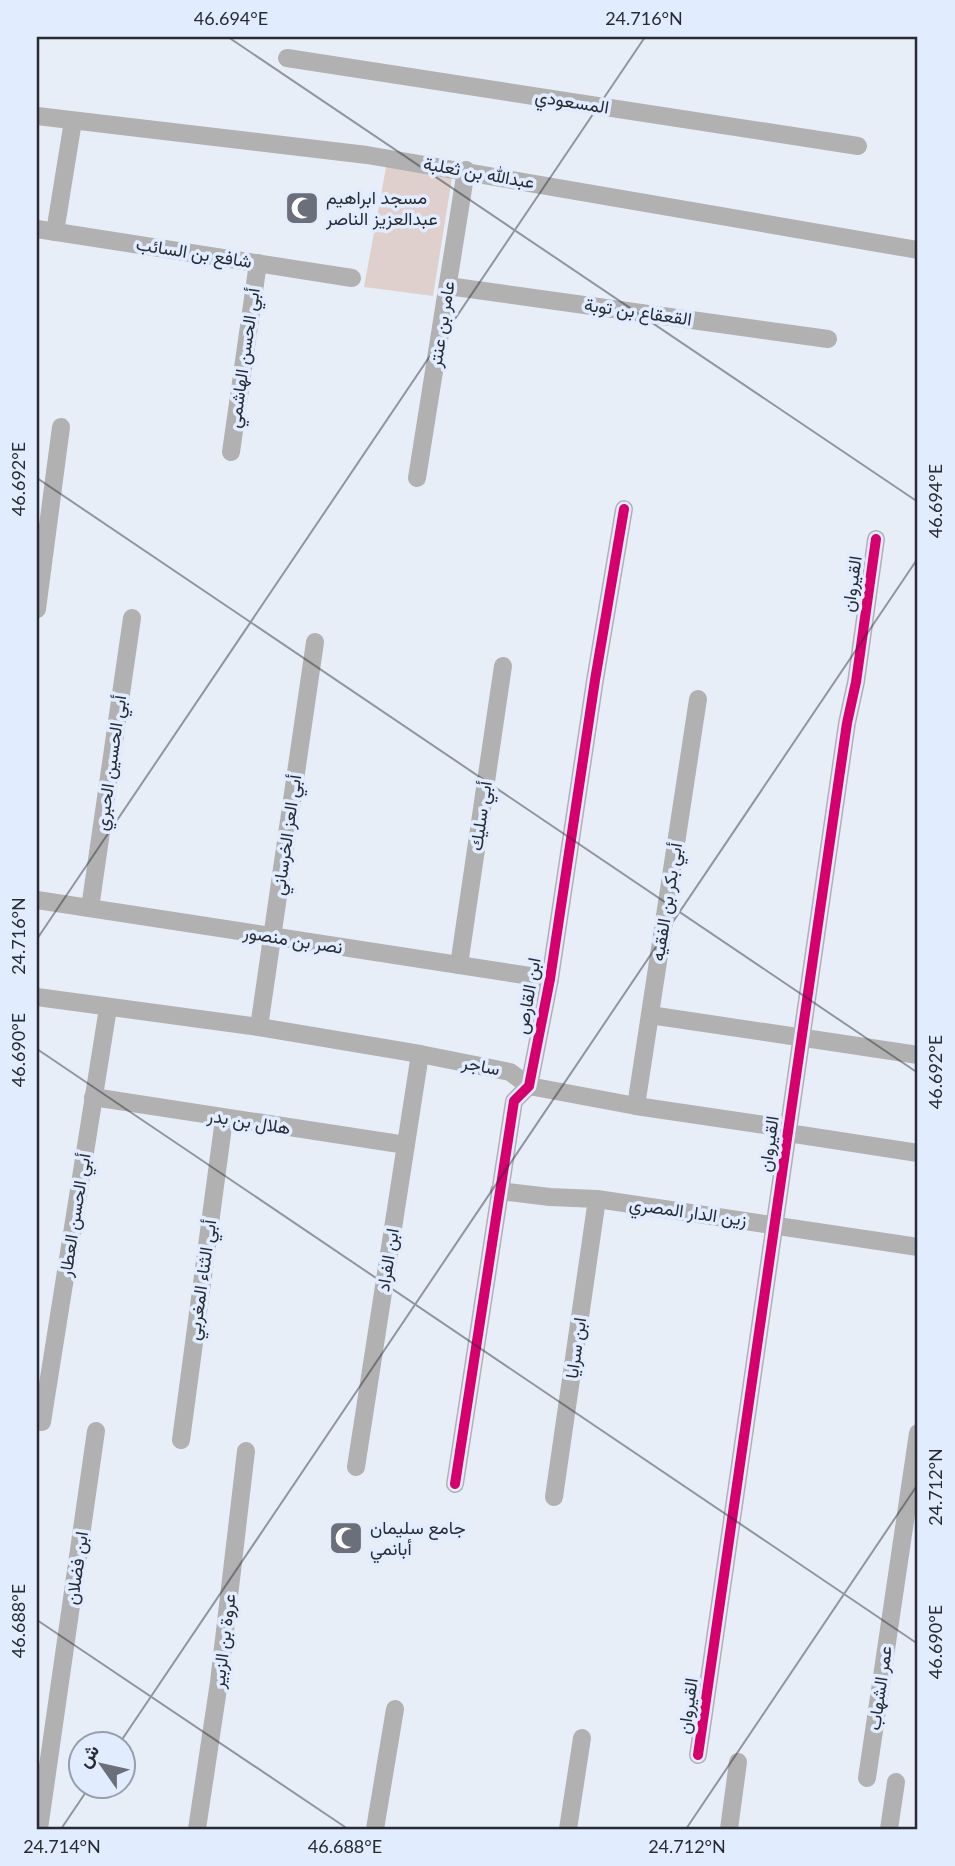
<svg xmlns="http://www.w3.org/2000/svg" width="955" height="1866" viewBox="0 0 955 1866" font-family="Lato,Vazirmatn,sans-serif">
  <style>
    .green { fill: #dfd0ce }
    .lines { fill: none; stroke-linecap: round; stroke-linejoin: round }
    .minor { stroke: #b2b1b2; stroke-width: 18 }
    .cycleway-casing { stroke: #e1ecff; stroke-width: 15 }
    .cycleway { stroke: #d6006c; stroke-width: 10 }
    .ticks { fill: none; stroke: #262b34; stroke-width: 2; stroke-opacity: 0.45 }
    .labels { text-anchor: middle; stroke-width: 7; stroke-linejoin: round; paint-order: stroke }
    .street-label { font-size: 18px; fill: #262b34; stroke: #e1ecff }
    .poi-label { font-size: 18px; fill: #262b34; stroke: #e1ecff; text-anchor: start }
    .neatline { fill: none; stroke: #262b34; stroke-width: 2.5 }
    .ticks-label { font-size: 18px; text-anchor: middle; fill: #262b34 }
  </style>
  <rect width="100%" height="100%" fill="#e8eef8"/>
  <path class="green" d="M387,162L453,172L433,296L364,287Z"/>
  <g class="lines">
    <g class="minor">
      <path d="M287,58L858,146"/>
      <path d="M37,116L367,155L918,250"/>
      <path d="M37,229L352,278"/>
      <path d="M55,232L73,121"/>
      <path d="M448,286L828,339"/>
      <path d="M231,452L258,263"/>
      <path d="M417,478L466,170"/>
      <path d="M37,609L61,427"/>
      <path d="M37,900L550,979"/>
      <path d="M90,908L132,618"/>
      <path d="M459,965L503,666"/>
      <path d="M37,997L259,1027L420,1054L510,1072L529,1086L636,1106L765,1125L788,1133L918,1153"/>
      <path d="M650,1015L918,1055"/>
      <path d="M259,1027L315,642"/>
      <path d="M93,1097L406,1145"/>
      <path d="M636,1106L698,699"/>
      <path d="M499,1191L550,1197L597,1199L918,1247"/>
      <path d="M42,1422L108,1008"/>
      <path d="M181,1440L224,1119"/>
      <path d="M356,1467L420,1054"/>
      <path d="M455,1484L514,1101L529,1086L550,979L595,680L624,509"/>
      <path d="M554,1497L597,1199"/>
      <path d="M698,1755L847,723L856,682L876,539"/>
      <path d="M867,1778L918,1433"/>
      <path d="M39,1829L96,1431"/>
      <path d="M197,1829L219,1682L246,1451"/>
      <path d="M375,1829L395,1709"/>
      <path d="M568,1829L582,1738"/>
      <path d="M729,1829L738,1762"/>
      <path d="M889,1829L896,1782"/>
    </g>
    <g class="cycleway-casing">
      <g id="cycleway">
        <path d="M455,1484L514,1101L529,1086L550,979L595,680L624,509"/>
        <path d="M698,1755L847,723L856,682L876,539"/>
      </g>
    </g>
    <use href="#cycleway" class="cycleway"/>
  </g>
  <path class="ticks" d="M228,37L918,502M37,478L918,1073M37,939L645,37M37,1049L918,1644M37,1620L348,1829M119,1744L918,558M61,1829L90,1786M686,1829L918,1484"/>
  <defs>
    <g id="mosque-square" transform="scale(1.75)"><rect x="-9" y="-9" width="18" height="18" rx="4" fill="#6a6f79" stroke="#e1ecff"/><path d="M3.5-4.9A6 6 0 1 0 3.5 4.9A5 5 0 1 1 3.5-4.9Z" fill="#fff"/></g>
  </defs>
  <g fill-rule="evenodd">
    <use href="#mosque-square" x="302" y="208"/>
    <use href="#mosque-square" x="346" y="1538"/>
  </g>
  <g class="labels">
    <g class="street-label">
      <text transform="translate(572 102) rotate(9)" y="6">المسعودي</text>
      <text transform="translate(479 173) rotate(10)" y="6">عبدالله بن ثعلبة</text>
      <text transform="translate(194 253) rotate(9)" y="6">شافع بن السائب</text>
      <text transform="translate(638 312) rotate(8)" y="6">القعقاع بن توبة</text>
      <text transform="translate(442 324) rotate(-81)" y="6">عامر بن عنتر</text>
      <text transform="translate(244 358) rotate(-82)" y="6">أبي الحسن الهاشمي</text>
      <text transform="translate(852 584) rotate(-82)" y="6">القيروان</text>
      <text transform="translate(111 763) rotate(-82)" y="6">أبي الحسين الحبري</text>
      <text transform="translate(481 816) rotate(-82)" y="6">أبي سليك</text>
      <text transform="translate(287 835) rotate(-82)" y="6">أبي العز الخرساني</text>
      <text transform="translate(667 902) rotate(-81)" y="6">أبي بكر بن الفقيه</text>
      <text transform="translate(293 940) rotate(9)" y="6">نصر بن منصور</text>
      <text transform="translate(528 996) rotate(-80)" y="6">ابن القارص</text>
      <text transform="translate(481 1066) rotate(11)" y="6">ساجر</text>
      <text transform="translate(249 1122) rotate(9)" y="6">هلال بن بدر</text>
      <text transform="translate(769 1144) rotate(-82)" y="6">القيروان</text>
      <text transform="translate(688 1212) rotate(8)" y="6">زين الدار المصري</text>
      <text transform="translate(75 1215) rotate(-81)" y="6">أبي الحسن العطار</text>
      <text transform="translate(388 1260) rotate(-81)" y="6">ابن الفراد</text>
      <text transform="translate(202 1280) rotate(-82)" y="6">أبي الثناء المغربي</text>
      <text transform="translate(576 1348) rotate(-82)" y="6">ابن سرايا</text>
      <text transform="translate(77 1568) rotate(-82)" y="6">ابن فضلان</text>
      <text transform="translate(224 1641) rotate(-83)" y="6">عروة بن الزبير</text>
      <text transform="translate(880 1688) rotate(-82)" y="6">عمر الشهاب</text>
      <text transform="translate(688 1706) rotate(-82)" y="6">القيروان</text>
    </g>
    <g class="poi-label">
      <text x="326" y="204">مسجد ابراهيم<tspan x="326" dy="21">عبدالعزيز الناصر</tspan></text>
      <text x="370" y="1534">جامع سليمان<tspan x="370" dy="21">أبانمي</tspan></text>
    </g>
  </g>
  <rect width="955" height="1866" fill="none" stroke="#e1ecff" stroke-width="77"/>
  <g transform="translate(102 1765) rotate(304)"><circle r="33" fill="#e1ecff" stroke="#969fae" stroke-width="2"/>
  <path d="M0-5L12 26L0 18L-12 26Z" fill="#6a6f79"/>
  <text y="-10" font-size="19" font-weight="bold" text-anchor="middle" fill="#262b34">ش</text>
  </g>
  <rect x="38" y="38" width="878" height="1790" class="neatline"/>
  <g class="ticks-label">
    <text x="231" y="25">46.694°E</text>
    <text x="644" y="25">24.716°N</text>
    <text transform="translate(19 479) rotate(-90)" y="6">46.692°E</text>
    <text transform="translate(936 501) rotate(-90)" y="6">46.694°E</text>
    <text transform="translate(19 936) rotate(-90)" y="6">24.716°N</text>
    <text transform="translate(19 1050) rotate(-90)" y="6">46.690°E</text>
    <text transform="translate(936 1072) rotate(-90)" y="6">46.692°E</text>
    <text transform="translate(936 1487) rotate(-90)" y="6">24.712°N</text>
    <text transform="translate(19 1621) rotate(-90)" y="6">46.688°E</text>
    <text transform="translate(936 1642) rotate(-90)" y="6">46.690°E</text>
    <text x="62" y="1853">24.714°N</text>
    <text x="345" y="1853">46.688°E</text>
    <text x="687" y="1853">24.712°N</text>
  </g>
</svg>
